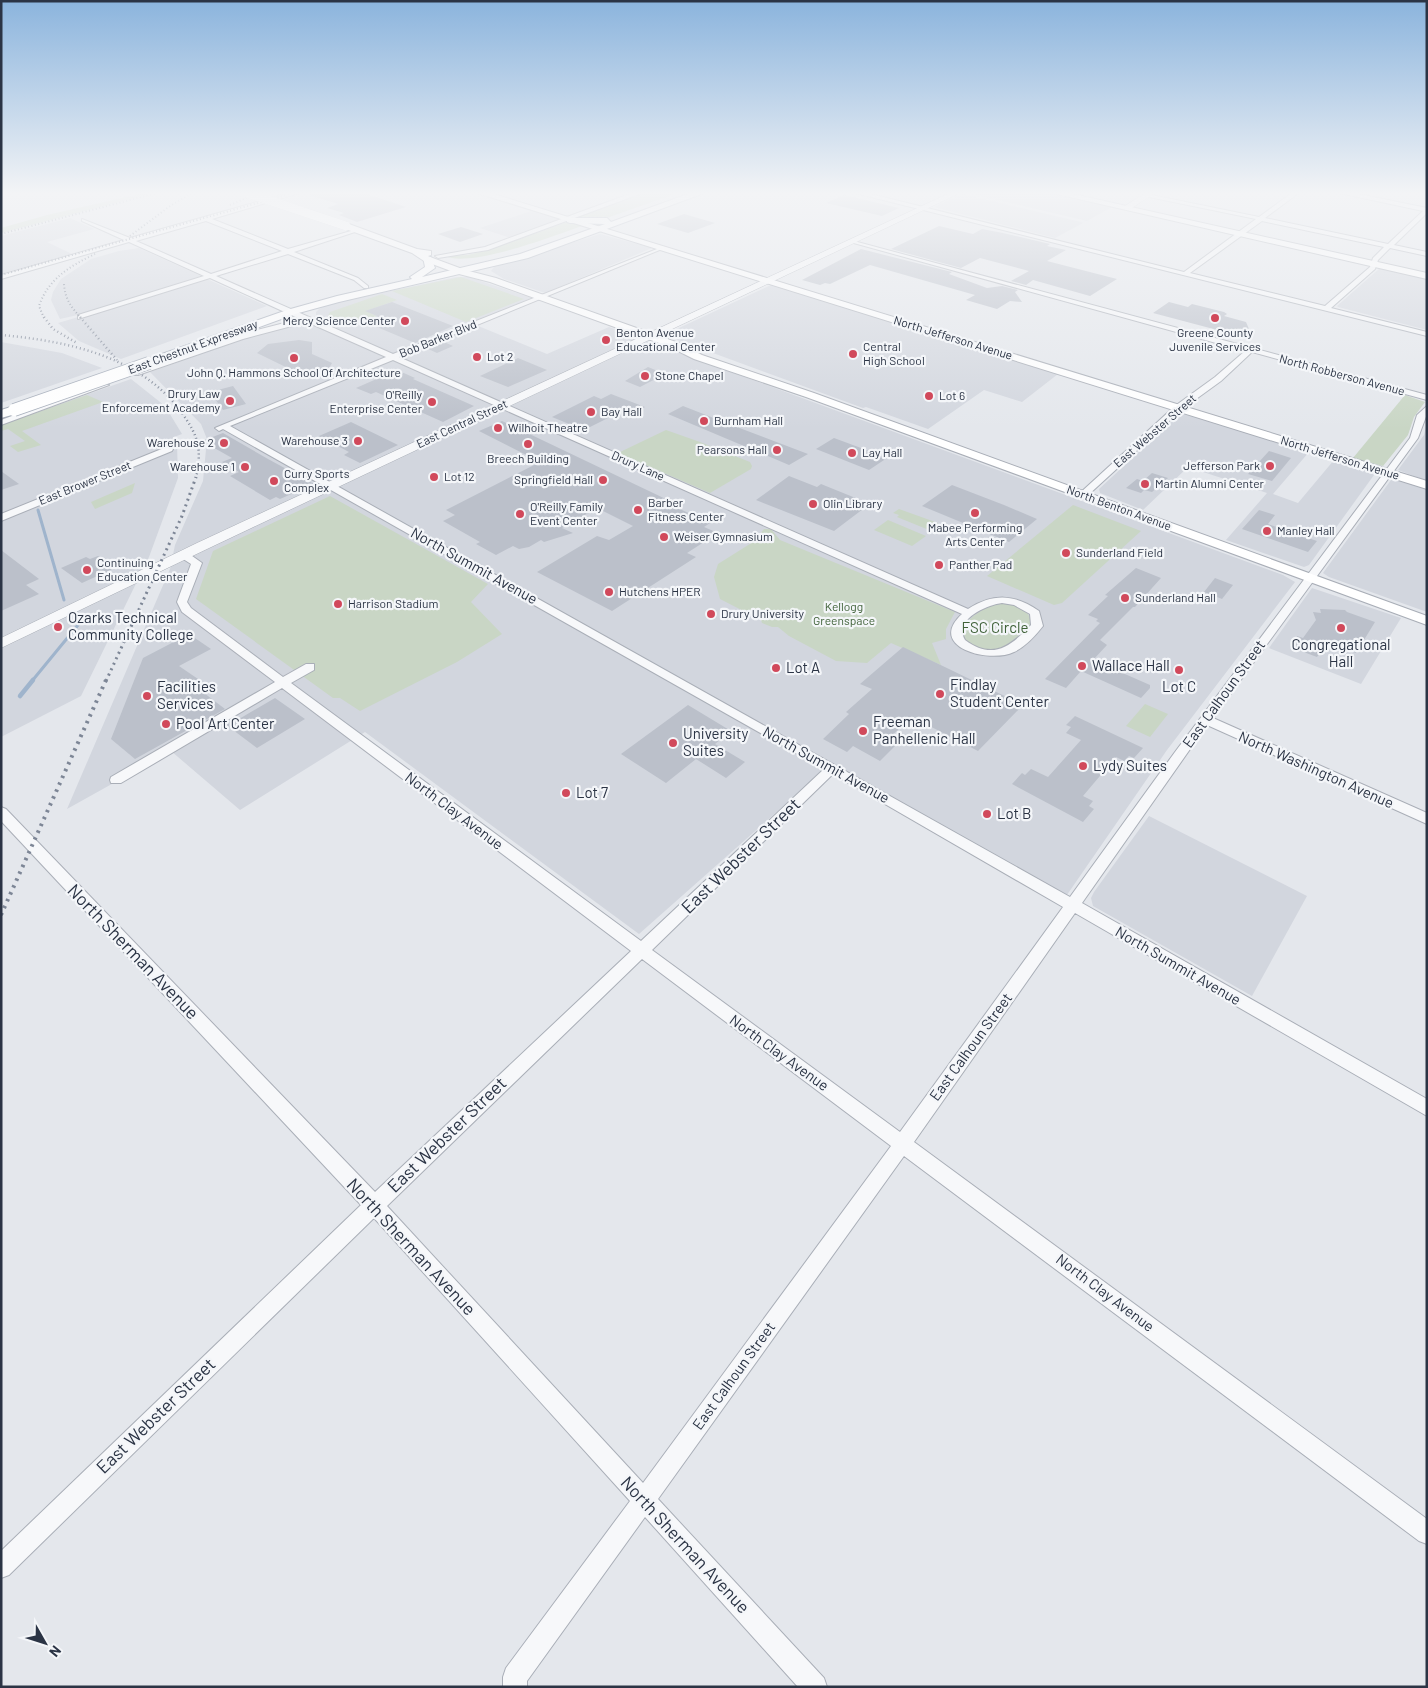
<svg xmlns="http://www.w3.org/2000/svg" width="1428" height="1688" viewBox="0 0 1428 1688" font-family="Barlow,sans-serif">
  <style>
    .built { fill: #d2d6de }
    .green { fill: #c9d6c5 }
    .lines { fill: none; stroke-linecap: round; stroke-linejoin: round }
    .stream-far1 { stroke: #9fb4cc; stroke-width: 3 }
    .stream { stroke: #9fb4cc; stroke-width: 4.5 }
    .building { fill: #bbc0ca }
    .minor-casing { stroke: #a9aeb7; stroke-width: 2 }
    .tertiary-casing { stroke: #a9aeb7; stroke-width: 1 }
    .secondary-casing { stroke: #a9aeb7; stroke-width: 2 }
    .primary-casing { stroke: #a3abb8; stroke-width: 2 }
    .minor { fill: #f7f8fa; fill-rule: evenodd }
    .tertiary { fill: #f7f8fa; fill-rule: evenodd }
    .secondary { fill: #fff; fill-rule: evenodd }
    .primary { fill: #fff; fill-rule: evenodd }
    .rail-far3 { stroke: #7d8696; stroke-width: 2; stroke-dasharray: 1 2.5; stroke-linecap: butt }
    .rail-far2 { stroke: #7d8696; stroke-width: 2.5; stroke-dasharray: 1 3; stroke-linecap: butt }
    .rail-far1 { stroke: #7d8696; stroke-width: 3; stroke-dasharray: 2 4; stroke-linecap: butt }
    .rail { stroke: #7d8696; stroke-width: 4; stroke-dasharray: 2.5 5; stroke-linecap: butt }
    .secondary-bridge-casing { stroke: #a9aeb7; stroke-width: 9; stroke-linecap: butt }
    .primary-bridge-casing { stroke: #a3abb8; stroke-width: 14; stroke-linecap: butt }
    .secondary-bridge { stroke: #fff; stroke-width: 9 }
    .primary-bridge { stroke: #fff; stroke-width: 12 }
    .poi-dot { fill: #d1495b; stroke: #f4f6f9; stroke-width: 2 }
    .labels { text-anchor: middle; stroke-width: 4.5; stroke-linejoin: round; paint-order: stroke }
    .far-poi-label { font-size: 12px; fill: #2b3445; stroke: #f4f6f9; text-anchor: start }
    .far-street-label { font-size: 12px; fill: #2b3445; stroke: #f4f6f9 }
    .far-park-label { font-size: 12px; fill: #3f6138; stroke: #f4f6f9 }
    .street-label { font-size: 15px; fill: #2b3445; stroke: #f4f6f9 }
    .poi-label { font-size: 15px; fill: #2b3445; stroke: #f4f6f9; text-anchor: start }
    .park-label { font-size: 15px; fill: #3f6138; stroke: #f4f6f9 }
    .near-street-label { font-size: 18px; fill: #2b3445; stroke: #f4f6f9 }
  </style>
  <rect width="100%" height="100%" fill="#e4e7ec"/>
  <g class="built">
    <path d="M964,192H1048L1112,207L1087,221Z"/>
    <path d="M962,194L1081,222L1083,223L1055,238L934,207Z"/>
    <path d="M531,211L561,220L511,238L480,228Z"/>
    <path d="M70,218L94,229L47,242L72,254L1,274V236Z"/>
    <path d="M600,234L652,248L545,293L504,279L491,271L494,267Z"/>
    <path d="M139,248L201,276L82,314L60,319L51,300L53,292L61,279L91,259L119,251Z"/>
    <path d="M1380,268L1427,277V330L1338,307L1337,306Z"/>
    <path d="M456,277H469L532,298L471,323L547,354L609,327L1283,575L1295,582L1167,750L1060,905L824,770L639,934L365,732L240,810L171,751L67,809L170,569L175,545L203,481L207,439L201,424L150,372L247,338L301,324L316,316V312L319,309L330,304Z"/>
    <path d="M207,279L267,306L121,359L79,341L58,323Z"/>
    <path d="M771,285H773L1058,374L1022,402L984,390L928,429L866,407L863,408L664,335Z"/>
    <path d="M1,342L62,353L102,368L1,403Z"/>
    <path d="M131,379L165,406L182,434L174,437L177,444L178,478L149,557L81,696L1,737V425Z"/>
    <path d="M1180,414L1192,416L1309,452L1273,494L1298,503L1334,460L1369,471L1374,475L1309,565L1304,567L1226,540L1267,493L1188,467L1143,510L1100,493L1099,489Z"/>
    <path d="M1427,422V481L1398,470L1424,435Z"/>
    <path d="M1391,480L1400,481L1427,489V612L1329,577L1323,573Z"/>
    <path d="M1312,588L1401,618L1361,684L1269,648Z"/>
    <path d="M1149,816L1307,896L1252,996L1093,906L1091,898L1094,892Z"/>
  </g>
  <g class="green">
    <path d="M148,192H157L1,233V228L47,215Z"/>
    <path d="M647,192H680L604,219L574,218Z"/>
    <path d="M567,222L582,226C553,236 471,268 445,256L467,255L489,250Z"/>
    <path d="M461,277L524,299L466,322L392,291Z"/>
    <path d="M382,294L397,300L366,311L377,316L375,318L359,324L347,319L340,322L328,316L330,312Z"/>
    <path d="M87,395L103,402L22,431L41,445L18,452L10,446L25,441L8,429L1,431V425Z"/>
    <path d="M1405,395L1425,402L1414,417L1408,435L1383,466L1353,458Z"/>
    <path d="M666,430L700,442L750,462L752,466L751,469L710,493L618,453Z"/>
    <path d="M135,483L132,493L95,509L91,502Z"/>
    <path d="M330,496L488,584L471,602L502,634L457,662L360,711L340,698H333L196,599L213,551Z"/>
    <path d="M1073,505L1141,531L1062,603L1054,605L987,576Z"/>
    <path d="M899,509L938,523L937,525L942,527L937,531L929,530L897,517L899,515L893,513Z"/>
    <path d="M888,520L926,536L912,546L874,530Z"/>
    <path d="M764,529H771L780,540L955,612L946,629V639L932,643L941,665L891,643L867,663L836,661L789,636L778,627H772L762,623L761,620L720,599L714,577L718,564L753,542Z"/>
    <path d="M1004,603C1016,605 1033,610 1030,625C1007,646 996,660 965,641L962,632C967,616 989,604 1004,603Z"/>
    <path d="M1145,704L1168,714L1150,737L1126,726Z"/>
  </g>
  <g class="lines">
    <g class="stream-far1">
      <path d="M38,510L64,600"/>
      <path d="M32,681L78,625L79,615"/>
    </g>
    <path class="stream" d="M20,696L33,680"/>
  </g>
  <g class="building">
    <path d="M310,192H361L406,207L357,222L339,215L344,213L327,208L338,204L309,195Z"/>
    <path d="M844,195L899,208L882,216L826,203Z"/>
    <path d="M684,214L715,223L688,233L657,224Z"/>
    <path d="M939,226L973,234L982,229L1003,233L1050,244L1047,246L1066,250L1047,261L1117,279L1090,296L1033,280L1026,285L1011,281L1029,271L980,258L961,268L891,249Z"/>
    <path d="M461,227L483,234L460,242L438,234Z"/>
    <path d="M861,249L952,272L949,274L987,288L1002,286L1018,290L1015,292L1022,302L1010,301L997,309L966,300L975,295L870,265L830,284L825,283L820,285L802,280Z"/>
    <path d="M392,302L453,326L415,343L365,322L377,316L365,311Z"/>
    <path d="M1169,302L1188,307L1192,304L1224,312L1227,314L1224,316L1246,322L1249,329L1240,336L1153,313Z"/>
    <path d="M299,340L312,342V354L332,363L328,370L304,376L257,353L268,344Z"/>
    <path d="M442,341L453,346L437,353L426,348Z"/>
    <path d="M518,358L547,370L508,387L480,376Z"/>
    <path d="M648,367L665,374L640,387L625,381Z"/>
    <path d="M397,370L415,378L413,379L474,406L443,422L376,392L371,394L356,388Z"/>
    <path d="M233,386L246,404L223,410L210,392Z"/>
    <path d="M611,394L645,407L631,415L622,411L584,430L552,417L594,396L601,399Z"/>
    <path d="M683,406L729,424L808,454L789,465L668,414Z"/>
    <path d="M502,421L672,502L669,504L710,523L704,527L718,533L687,553L696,557L612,611L537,572L597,536L609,540L633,526L597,508L562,528L573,533L544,542L541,540L529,547L519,549L513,546L496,555L476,544L480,542L443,521L455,515L446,510L540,462L479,431Z"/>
    <path d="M351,422L398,445L360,463L344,455L349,452L319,436Z"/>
    <path d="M223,433L268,459L314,484L280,499L276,497L270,500L230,476L239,472L222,462L232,458L202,441Z"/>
    <path d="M834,438L861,448L887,458L869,470L816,449Z"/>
    <path d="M1269,451L1291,458L1272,481L1248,474Z"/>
    <path d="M1,471L19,484L1,490Z"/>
    <path d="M1152,473L1168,478L1152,492L1144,490L1141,493L1126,488L1137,479L1143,481Z"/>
    <path d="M789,476L817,487L821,484L858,499L855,502L867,506L834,531L756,500Z"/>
    <path d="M952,485L1004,505L1037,519L1009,542L922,506Z"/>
    <path d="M1259,510L1275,515L1268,524L1317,541L1308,552L1242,529Z"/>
    <path d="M1,550L39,579L26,585L39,594L1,611Z"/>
    <path d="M98,556L115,568L82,583L61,568L86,557L90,559Z"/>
    <path d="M1136,568L1161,578L1135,607H1133L1100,640L1107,645L1093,660L1150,685V688L1141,698L1081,671L1066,688L1045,679L1100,623L1096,621L1098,619L1088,615L1108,596L1105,595Z"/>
    <path d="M1215,578L1233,585L1222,599L1204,592Z"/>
    <path d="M1320,609L1345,610L1347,612L1375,622L1356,653L1327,642L1317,657L1290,647L1297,636L1303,638L1316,620L1313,612L1321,613Z"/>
    <path d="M189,634L211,649L179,666L198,679L191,683L225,709L135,759L111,739L143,658Z"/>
    <path d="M903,647L949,669L1023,705L978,751L912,717L887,740L896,745L880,761L853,746L847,752L823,739L849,714L846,712L872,689L860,684Z"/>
    <path d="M275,698L305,719L257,748L225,724L237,717L239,719Z"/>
    <path d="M688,705L731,731L715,744L745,762L726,778L696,759L666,783L621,754Z"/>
    <path d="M1075,716L1143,748L1134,758L1129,756L1124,761L1116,757L1083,796L1093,801L1089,806L1094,809L1083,822L1012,784L1022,773L1025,775L1031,769L1048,777L1081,740L1066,733L1071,727L1066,725Z"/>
  </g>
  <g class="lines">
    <g class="minor-casing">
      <g id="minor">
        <path d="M292,192H303L212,219L288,249L358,229V231L294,252L358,278L368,286V288H364L354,280L288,254L216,276L393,354L662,247V249L399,357L968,609C993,593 1015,594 1039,611L1043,626C1036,635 1025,647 1014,652C989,664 926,647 962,614L393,360L230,426L1070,897L1175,752L1410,438L1417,415L1427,406V414L1418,438L1213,718L1427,813V824L1207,725L1082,903L1427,1099V1116L1075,913L914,1142L1427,1519V1544L1419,1541L904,1156L658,1499L824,1678L827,1687H798L645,1517L527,1681V1687H503V1677L506,1668L630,1501L374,1218L9,1575L1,1578V1551L361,1205L1,821V807L6,809L375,1192L631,951L282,688L121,783H111L110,780L111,777L275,682L182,612L177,602L191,564L180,557V553H188L202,563L187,602L191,608L283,677L306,664H314V670L291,683L641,941L824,769L223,429L219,431L215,428L386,357L307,322L243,339L138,375H135V371L237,335L300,319L210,278L78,319V315L204,276L129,242L1,279V275L124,240L82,221V219L130,238ZM206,221L282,251L211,274L136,241ZM1002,603L1014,605L1030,614L1031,625C1011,646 993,661 965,640C953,620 986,605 1002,603ZM833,774L1063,907L900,1132L652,950ZM642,959L891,1146L643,1483L387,1206Z"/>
        <path d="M635,192H645L488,250L438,258L435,256L485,247Z"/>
        <path d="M851,192H863L1184,272L1256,219L1149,197L1147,194L1259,217L1293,192H1300L1265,218L1388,244L1423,211L1335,192H1349L1427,208V213L1394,245L1427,252V256L1390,248L1378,260L1375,269L1331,308L1427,332V336ZM1262,221L1384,247L1373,258L1370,267L1325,306L1190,273Z"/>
        <path d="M850,240L1427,395V400L1252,352L1221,381L1181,410L1086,497H1080V493L1175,406L1215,377L1245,351L850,242Z"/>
        <path d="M102,383L109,385L1,425V420Z"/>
        <path d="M169,446L173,449L172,451L1,521V514Z"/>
      </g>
    </g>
    <g class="tertiary-casing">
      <g id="tertiary">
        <path d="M952,192H962L207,549L1,648V638L197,543Z"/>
        <path d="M1147,192H1156L1129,210L1122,208Z"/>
      </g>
    </g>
    <g class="secondary-casing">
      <g id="secondary">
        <path d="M474,192H487L1427,481V489Z"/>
        <path d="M1048,192H1064L1427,273V279Z"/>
        <path d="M343,224H349L417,249L431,251V255L428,256L430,257L465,270L496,278L676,342L690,345V349L702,355L814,393L1427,616V625L806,397L694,359L670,347L490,282L459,274L424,261L412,253L343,228Z"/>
      </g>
    </g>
    <g class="primary-casing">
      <g id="primary">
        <path d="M693,192H707L528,258L339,302L295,314L153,366L149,367L143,363L145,360L287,310L337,296L412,279L410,277L425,267L423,257H431L435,268L422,277L520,254L605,224L570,223L567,222V218H607L611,222Z"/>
        <path d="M14,406L19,407L20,410L19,413L1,418V410Z"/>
      </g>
    </g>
    <use href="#minor" class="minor"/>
    <use href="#tertiary" class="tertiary"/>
    <use href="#secondary" class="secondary"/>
    <use href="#primary" class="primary"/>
    <g class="rail-far3">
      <path d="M230,205L260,192"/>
      <path d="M1,234L160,192"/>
      <path d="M130,236L170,206L194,192"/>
      <path d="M1,275L297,192"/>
      <path d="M64,284C65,299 71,307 81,318"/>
      <path d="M44,318L39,306C48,279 70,266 95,254"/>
    </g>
    <g class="rail-far2">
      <path d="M44,317L53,329L77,343"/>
      <path d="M80,317L117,360"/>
      <path d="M1,335C67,341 141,356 182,413C199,437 202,450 196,478"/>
    </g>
    <path class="rail-far1" d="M106,681L182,516L196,477"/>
    <path class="rail" d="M1,915L106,680"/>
    <g class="secondary-bridge-casing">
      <path id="secondary-bridge" d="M244,192L346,226"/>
    </g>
    <g class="primary-bridge-casing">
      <path id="primary-bridge" d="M14,410L149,363"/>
    </g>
    <use href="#secondary-bridge" class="secondary-bridge"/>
    <use href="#primary-bridge" class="primary-bridge"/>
  </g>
  <linearGradient id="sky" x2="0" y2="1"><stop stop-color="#8bb4dd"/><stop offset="0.45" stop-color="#f3f4f6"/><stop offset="1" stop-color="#f3f4f6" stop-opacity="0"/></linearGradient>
  <rect width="1428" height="429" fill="url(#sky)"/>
  <g class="poi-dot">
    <circle cx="1215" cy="318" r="5"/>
    <circle cx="405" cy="321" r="5"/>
    <circle cx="606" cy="340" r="5"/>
    <circle cx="853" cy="354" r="5"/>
    <circle cx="477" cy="357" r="5"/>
    <circle cx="294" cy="358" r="5"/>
    <circle cx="645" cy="376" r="5"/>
    <circle cx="929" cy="396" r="5"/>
    <circle cx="230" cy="401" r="5"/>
    <circle cx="432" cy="402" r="5"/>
    <circle cx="591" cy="412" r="5"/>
    <circle cx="704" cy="421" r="5"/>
    <circle cx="498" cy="428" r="5"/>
    <circle cx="358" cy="441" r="5"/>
    <circle cx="224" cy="443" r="5"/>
    <circle cx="528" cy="444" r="5"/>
    <circle cx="777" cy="450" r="5"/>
    <circle cx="852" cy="453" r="5"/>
    <circle cx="1270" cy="466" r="5"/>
    <circle cx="245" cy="467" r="5"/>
    <circle cx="434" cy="477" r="5"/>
    <circle cx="603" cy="480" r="5"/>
    <circle cx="274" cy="481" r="5"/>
    <circle cx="1145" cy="484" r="5"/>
    <circle cx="813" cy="504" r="5"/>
    <circle cx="638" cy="510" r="5"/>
    <circle cx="975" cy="513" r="5"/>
    <circle cx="520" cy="514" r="5"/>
    <circle cx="1267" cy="531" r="5"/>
    <circle cx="664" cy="537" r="5"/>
    <circle cx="1066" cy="553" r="5"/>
    <circle cx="939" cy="565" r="5"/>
    <circle cx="87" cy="570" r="5"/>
    <circle cx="609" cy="592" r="5"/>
    <circle cx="1125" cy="598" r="5"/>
    <circle cx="338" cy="604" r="5"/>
    <circle cx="711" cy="614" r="5"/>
    <circle cx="58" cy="627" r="5"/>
    <circle cx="1341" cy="628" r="5"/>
    <circle cx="1082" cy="666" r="5"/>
    <circle cx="776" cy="668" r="5"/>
    <circle cx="1179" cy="670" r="5"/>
    <circle cx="940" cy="694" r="5"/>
    <circle cx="147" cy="696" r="5"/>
    <circle cx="166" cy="724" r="5"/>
    <circle cx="863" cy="731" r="5"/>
    <circle cx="673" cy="743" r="5"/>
    <circle cx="1083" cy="766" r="5"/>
    <circle cx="566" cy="793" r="5"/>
    <circle cx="987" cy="814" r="5"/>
  </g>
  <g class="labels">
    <g class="far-poi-label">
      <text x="395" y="325" text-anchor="end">Mercy Science Center</text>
      <text x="616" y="337">Benton Avenue<tspan x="616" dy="14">Educational Center</tspan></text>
      <text x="1215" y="337" text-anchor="middle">Greene County<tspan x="1215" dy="14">Juvenile Services</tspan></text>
      <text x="863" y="351">Central<tspan x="863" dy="14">High School</tspan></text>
      <text x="487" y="361">Lot 2</text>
      <text x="294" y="377" text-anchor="middle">John Q. Hammons School Of Architecture</text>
      <text x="655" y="380">Stone Chapel</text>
      <text x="220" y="398" text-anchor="end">Drury Law<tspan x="220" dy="14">Enforcement Academy</tspan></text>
      <text x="422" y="399" text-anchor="end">O'Reilly<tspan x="422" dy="14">Enterprise Center</tspan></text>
      <text x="939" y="400">Lot 6</text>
      <text x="601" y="416">Bay Hall</text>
      <text x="714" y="425">Burnham Hall</text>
      <text x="508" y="432">Wilhoit Theatre</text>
      <text x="348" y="445" text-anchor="end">Warehouse 3</text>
      <text x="214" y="447" text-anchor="end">Warehouse 2</text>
      <text x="767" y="454" text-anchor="end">Pearsons Hall</text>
      <text x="862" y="457">Lay Hall</text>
      <text x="528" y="463" text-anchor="middle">Breech Building</text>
      <text x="1260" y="470" text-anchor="end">Jefferson Park</text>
      <text x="235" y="471" text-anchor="end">Warehouse 1</text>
      <text x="284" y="478">Curry Sports<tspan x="284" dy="14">Complex</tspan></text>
      <text x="444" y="481">Lot 12</text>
      <text x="593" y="484" text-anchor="end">Springfield Hall</text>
      <text x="1155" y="488">Martin Alumni Center</text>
      <text x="648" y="507">Barber<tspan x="648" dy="14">Fitness Center</tspan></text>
      <text x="823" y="508">Olin Library</text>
      <text x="530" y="511">O'Reilly Family<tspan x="530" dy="14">Event Center</tspan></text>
      <text x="975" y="532" text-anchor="middle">Mabee Performing<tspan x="975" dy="14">Arts Center</tspan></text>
      <text x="1277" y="535">Manley Hall</text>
      <text x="674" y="541">Weiser Gymnasium</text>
      <text x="1076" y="557">Sunderland Field</text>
      <text x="97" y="567">Continuing<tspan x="97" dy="14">Education Center</tspan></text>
      <text x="949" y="569">Panther Pad</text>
      <text x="619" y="596">Hutchens HPER</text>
      <text x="1135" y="602">Sunderland Hall</text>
      <text x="348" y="608">Harrison Stadium</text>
      <text x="721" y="618">Drury University</text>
    </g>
    <g class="far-street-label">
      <text transform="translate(953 338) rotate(17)" y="4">North Jefferson Avenue</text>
      <text transform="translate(438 339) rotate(-22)" y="4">Bob Barker Blvd</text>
      <text transform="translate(193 347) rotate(-20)" y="4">East Chestnut Expressway</text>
      <text transform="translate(1342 375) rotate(15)" y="4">North Robberson Avenue</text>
      <text transform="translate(462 424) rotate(-25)" y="4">East Central Street</text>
      <text transform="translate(1155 431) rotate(-41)" y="4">East Webster Street</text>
      <text transform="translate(1340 458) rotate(17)" y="4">North Jefferson Avenue</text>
      <text transform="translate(638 466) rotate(24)" y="4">Drury Lane</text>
      <text transform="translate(85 483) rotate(-22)" y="4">East Brower Street</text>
      <text transform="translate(1119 508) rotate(20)" y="4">North Benton Avenue</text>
    </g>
    <g class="far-park-label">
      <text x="844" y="611">Kellogg<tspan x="844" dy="14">Greenspace</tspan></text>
    </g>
    <g class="street-label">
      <text transform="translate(474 566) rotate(29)" y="5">North Summit Avenue</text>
      <text transform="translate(1224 694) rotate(-54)" y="5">East Calhoun Street</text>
      <text transform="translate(826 765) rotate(29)" y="5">North Summit Avenue</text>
      <text transform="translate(1316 770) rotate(24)" y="5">North Washington Avenue</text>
      <text transform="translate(454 811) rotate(37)" y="5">North Clay Avenue</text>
      <text transform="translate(1178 966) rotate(30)" y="5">North Summit Avenue</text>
      <text transform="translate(971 1047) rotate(-54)" y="5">East Calhoun Street</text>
      <text transform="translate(779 1053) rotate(36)" y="5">North Clay Avenue</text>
      <text transform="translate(1105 1293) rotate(37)" y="5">North Clay Avenue</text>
      <text transform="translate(734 1376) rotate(-54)" y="5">East Calhoun Street</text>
    </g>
    <g class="poi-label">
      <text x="68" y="623">Ozarks Technical<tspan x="68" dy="17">Community College</tspan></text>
      <text x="1341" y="650" text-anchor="middle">Congregational<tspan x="1341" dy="17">Hall</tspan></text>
      <text x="1092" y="671">Wallace Hall</text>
      <text x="786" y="673">Lot A</text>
      <text x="950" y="690">Findlay<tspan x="950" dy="17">Student Center</tspan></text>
      <text x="157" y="692">Facilities<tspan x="157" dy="17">Services</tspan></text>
      <text x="1179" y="692" text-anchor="middle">Lot C</text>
      <text x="873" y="727">Freeman<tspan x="873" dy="17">Panhellenic Hall</tspan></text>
      <text x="176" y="729">Pool Art Center</text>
      <text x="683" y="739">University<tspan x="683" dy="17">Suites</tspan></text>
      <text x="1093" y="771">Lydy Suites</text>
      <text x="576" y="798">Lot 7</text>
      <text x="997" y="819">Lot B</text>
    </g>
    <g class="park-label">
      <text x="995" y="633">FSC Circle</text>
    </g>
    <g class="near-street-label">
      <text transform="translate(741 856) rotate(-44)" y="6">East Webster Street</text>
      <text transform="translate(133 952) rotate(46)" y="6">North Sherman Avenue</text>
      <text transform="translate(447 1135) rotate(-44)" y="6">East Webster Street</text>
      <text transform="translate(411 1247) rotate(47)" y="6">North Sherman Avenue</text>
      <text transform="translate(156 1416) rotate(-44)" y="6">East Webster Street</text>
      <text transform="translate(685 1545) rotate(47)" y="6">North Sherman Avenue</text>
    </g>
  </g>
  <rect width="1428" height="1688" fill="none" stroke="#2b3445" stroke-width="5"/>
  <g transform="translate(45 1643) rotate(129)" stroke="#f4f6f9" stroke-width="4" paint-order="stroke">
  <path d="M0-4L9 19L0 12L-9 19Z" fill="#2b3445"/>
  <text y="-8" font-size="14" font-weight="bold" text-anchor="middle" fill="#2b3445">N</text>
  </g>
</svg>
